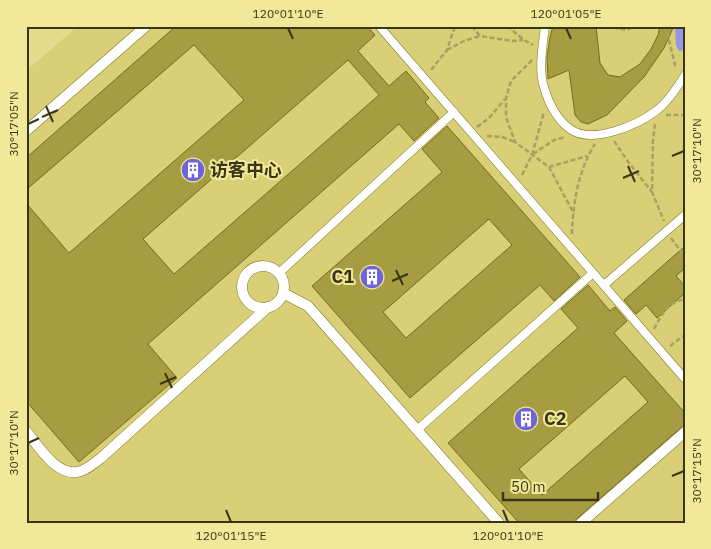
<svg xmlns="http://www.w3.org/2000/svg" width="711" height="549" viewBox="0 0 711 549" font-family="'IBM Plex Sans','Noto Sans SC',sans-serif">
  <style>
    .built { fill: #d8cf76 }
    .water { fill: #9797e4 }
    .building { fill: #a69c41; stroke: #766d19; fill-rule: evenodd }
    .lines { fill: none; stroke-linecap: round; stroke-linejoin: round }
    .pedestrian-casing { stroke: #817928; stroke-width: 9 }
    .minor-casing { stroke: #817928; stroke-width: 11 }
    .path { stroke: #a8a262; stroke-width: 2.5; stroke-dasharray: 5 2.5; stroke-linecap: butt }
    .pedestrian { stroke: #fff; stroke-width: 8 }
    .minor { stroke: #fff; stroke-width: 10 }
    .ticks { fill: none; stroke: #3a3615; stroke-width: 2 }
    .labels { text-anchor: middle; stroke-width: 4; stroke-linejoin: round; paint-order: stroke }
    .poi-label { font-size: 18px; font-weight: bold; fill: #3a3615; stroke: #f1e999; text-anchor: start }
    .neatline { fill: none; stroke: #3a3615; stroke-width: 2 }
    .ticks-label { font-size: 12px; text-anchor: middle; fill: #3a3615 }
  </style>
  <rect width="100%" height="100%" fill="#e4dc8c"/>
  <path class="built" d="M78,26H685V523H29L26,519V71Z"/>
  <path class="water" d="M675,26H685L684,50L679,51L676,45Z"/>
  <g class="building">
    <path d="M176,26H367L375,35L358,51L389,86L406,71L429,98L425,102L439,118L414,141L399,124L148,344L177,378L79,462L26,401V203L69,253L244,100L194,45L26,190V158ZM348,60L379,95L174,274L143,239Z"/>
    <path d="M553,26H596L600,63L608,75L620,77L640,64L651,49L658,35L660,26H674L664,48L644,77L607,115L588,124L581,122L575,115L569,70L548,79L547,57L550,37Z"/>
    <path d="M447,126L580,277L554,301L540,285L410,398L312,286L442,172L422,149ZM489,219L512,245L406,338L383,312Z"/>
    <path d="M685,246V268L676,276L685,286V293L657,318L646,305L636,314L624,300Z"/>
    <path d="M588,285L610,311L615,307L627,321L614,333L685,413V424L572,523H519L448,443L578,328L561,309ZM625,376L648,402L542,495L519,469Z"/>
  </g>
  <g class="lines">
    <g class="pedestrian-casing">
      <g id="pedestrian">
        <path d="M379,26L685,379"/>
        <path d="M545,26C543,45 538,69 544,87C548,102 557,120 570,129C592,145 637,125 656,111C668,102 677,88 685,75"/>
        <path d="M279,273L454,112"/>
        <path d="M604,285L685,215"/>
        <path d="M417,430L593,273"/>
      </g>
    </g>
    <g class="minor-casing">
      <g id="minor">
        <path d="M26,131L146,26"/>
        <circle cx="263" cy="287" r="21"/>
        <path d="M283,293L308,306L499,523"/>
        <path d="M26,431C38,445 55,475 77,472C86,471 94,463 101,458L268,307"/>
        <path d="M581,523L685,432"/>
      </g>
    </g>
    <g class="path">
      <path d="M472,26L480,36L512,41L523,40"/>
      <path d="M507,26L524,40L533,45"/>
      <path d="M614,26L615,28L627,30L635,26"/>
      <path d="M663,26L667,32L676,69"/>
      <path d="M447,50L464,41L480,36"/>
      <path d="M532,60L511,81L506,98V117L515,142L549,167L574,214"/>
      <path d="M431,70L447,50L455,26"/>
      <path d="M666,115H685"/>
      <path d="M655,124L653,140L652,192L664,221"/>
      <path d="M477,127L489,118L505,99"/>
      <path d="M487,136L502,137L515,142"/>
      <path d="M614,141L629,163L652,192"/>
      <path d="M533,154L554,140L566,137"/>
      <path d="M549,167L587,156"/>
      <path d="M522,175L532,155L544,112"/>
      <path d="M572,234C573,203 578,171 595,144"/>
      <path d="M671,238L685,257"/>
      <path d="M654,329C662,314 667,303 685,299"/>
      <path d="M670,346L685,335"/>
    </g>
    <use href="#pedestrian" class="pedestrian"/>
    <use href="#minor" class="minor"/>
  </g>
  <path class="ticks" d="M288,28L293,39M566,28L571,39M46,106L53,122M42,117L58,110M28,124L39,119M672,156L684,151M628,166L635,182M623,178L639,171M396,270L403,285M392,281L408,274M165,373L172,388M160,384L176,377M28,443L39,438M672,476L684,471M226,510L231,522M503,510L508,522"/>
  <defs>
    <g id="building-disc" transform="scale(1.25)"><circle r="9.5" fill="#6f64de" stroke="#f1e999"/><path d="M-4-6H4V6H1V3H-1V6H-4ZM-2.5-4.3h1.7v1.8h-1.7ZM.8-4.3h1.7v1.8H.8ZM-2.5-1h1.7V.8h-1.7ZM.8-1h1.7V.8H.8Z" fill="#fff"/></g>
  </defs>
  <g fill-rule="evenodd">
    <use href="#building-disc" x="193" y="170"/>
    <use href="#building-disc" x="372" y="277"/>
    <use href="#building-disc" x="526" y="419"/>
  </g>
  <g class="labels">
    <g class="poi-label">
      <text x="210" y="176">访客中心</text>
      <text x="354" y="283" text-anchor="end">C1</text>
      <text x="544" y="425">C2</text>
    </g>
  </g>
  <rect width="711" height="549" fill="none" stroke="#f1e999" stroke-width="55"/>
  <path d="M503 492v8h95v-8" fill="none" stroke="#3a3615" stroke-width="2.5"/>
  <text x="511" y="492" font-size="15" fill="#3a3615" stroke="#f1e999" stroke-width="4" paint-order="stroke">50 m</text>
  <rect x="28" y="28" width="656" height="494" class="neatline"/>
  <g class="ticks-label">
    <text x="288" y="18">120°01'10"E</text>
    <text x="566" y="18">120°01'05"E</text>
    <text transform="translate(14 124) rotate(-90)" y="4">30°17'05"N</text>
    <text transform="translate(697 151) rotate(-90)" y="4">30°17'10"N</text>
    <text transform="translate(14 443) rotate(-90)" y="4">30°17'10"N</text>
    <text transform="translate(697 471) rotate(-90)" y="4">30°17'15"N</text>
    <text x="231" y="540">120°01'15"E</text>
    <text x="508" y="540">120°01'10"E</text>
  </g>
</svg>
